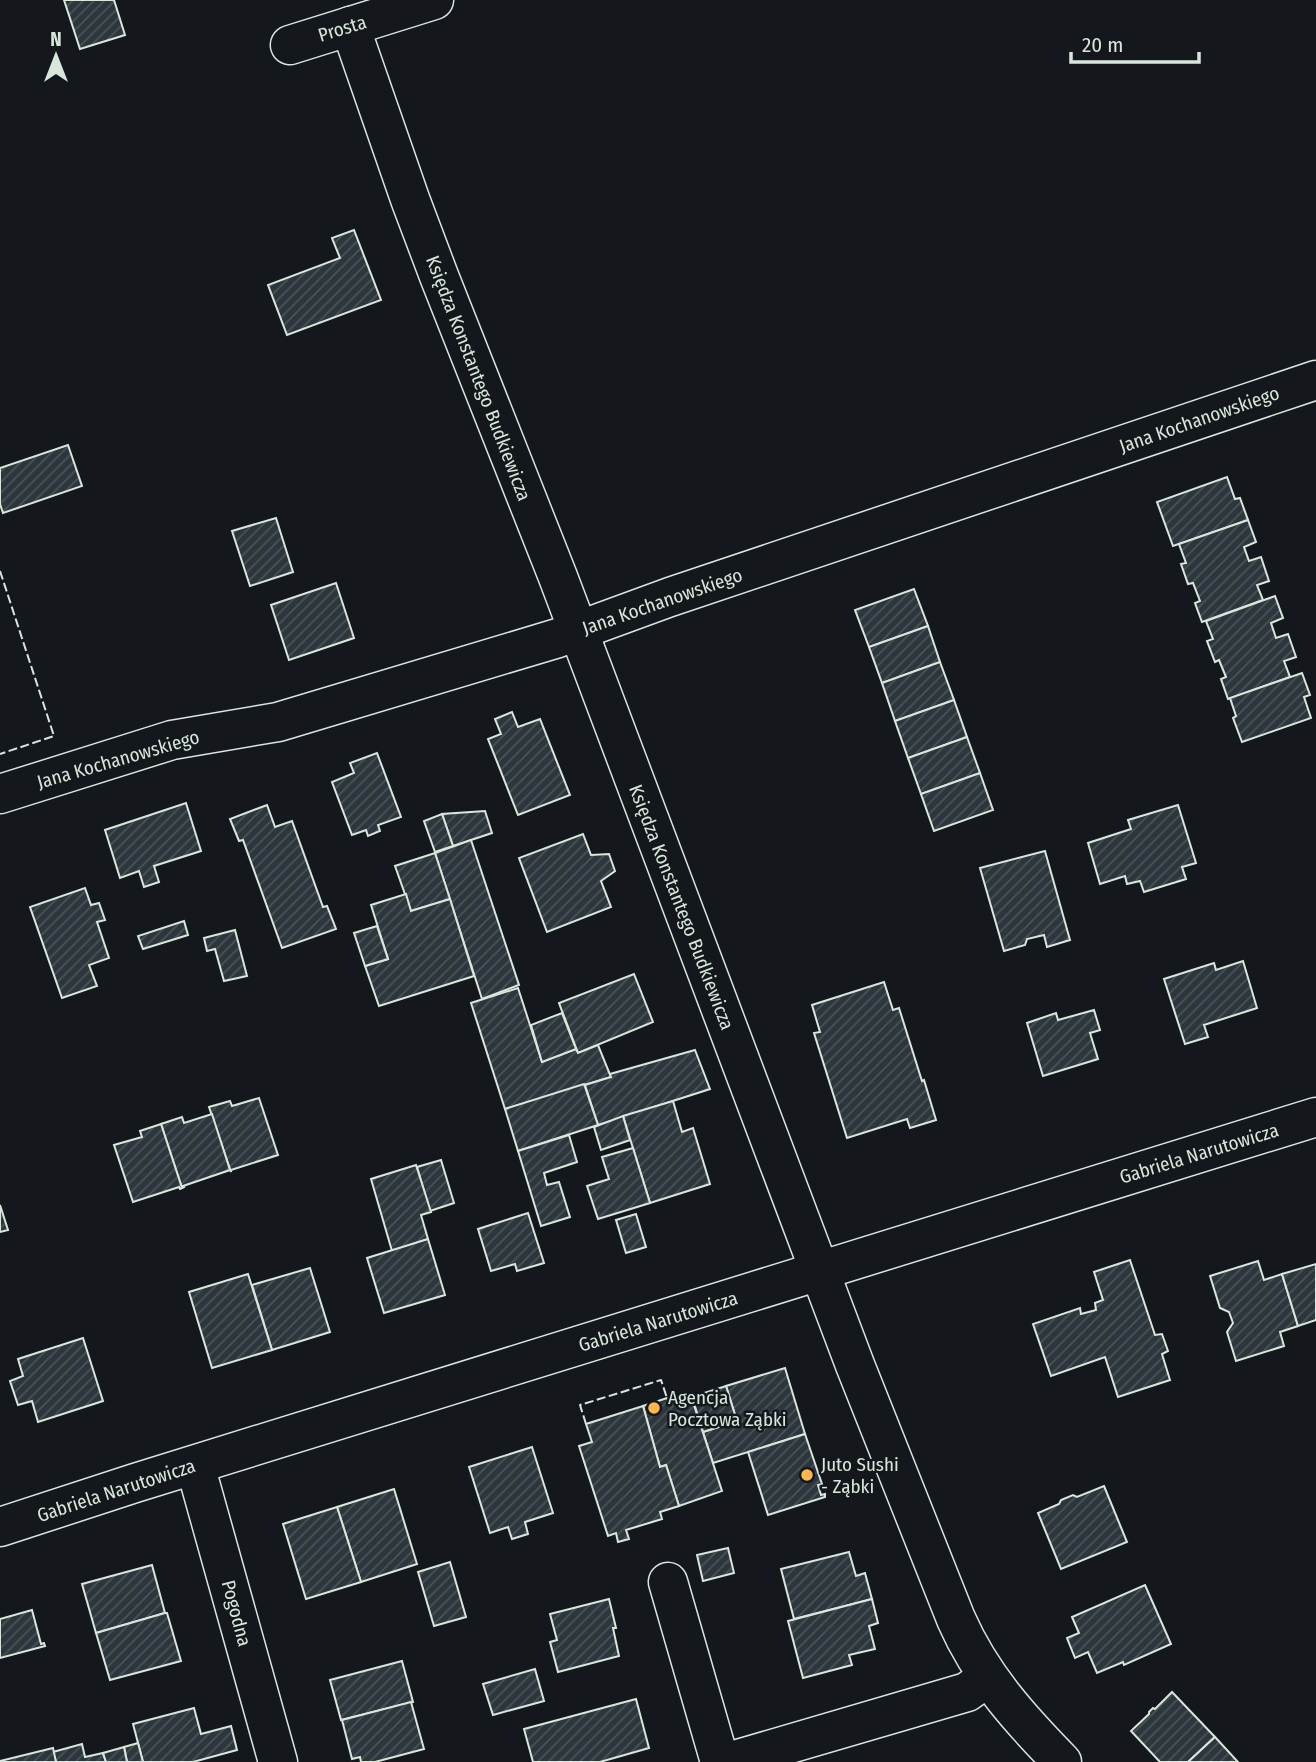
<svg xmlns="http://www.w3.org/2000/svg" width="1316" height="1762" viewBox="0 0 1316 1762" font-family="'Fira Sans Condensed',sans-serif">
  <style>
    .building { fill: url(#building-hatch); stroke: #d8e6dc; stroke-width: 2 }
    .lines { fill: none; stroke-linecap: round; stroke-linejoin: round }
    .minor-casing { stroke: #d8e6dc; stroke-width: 41 }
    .minor { stroke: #14181c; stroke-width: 38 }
    .fence { stroke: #d8e6dc; stroke-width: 2; stroke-dasharray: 9 3.5; stroke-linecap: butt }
    .poi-dot { fill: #ffb74d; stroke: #14181c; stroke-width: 2.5 }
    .labels { text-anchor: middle; stroke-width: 5; stroke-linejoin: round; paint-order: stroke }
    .street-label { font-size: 19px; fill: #d8e6dc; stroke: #14181c }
    .poi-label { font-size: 19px; fill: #d8e6dc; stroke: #14181c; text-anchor: start }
  </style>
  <defs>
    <pattern id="building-hatch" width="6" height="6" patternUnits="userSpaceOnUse" patternTransform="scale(1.75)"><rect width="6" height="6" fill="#2c363c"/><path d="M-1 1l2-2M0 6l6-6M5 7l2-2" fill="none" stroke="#4a5358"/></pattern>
  </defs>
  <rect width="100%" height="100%" fill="#14181c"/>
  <g class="building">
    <path d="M64,0H114L125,35L80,49Z"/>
    <path d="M354,230L381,300L287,335L268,285L340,258L332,238Z"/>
    <path d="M68,445L82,486L3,513L0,504V468Z"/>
    <path d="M1227,477L1235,499L1240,498L1248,520L1173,546L1157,502Z"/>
    <path d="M276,518L293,572L250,586L232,531Z"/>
    <path d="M1248,520L1256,542L1244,547L1249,561L1261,557L1269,581L1257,585L1263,600L1202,622L1195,603L1200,601L1193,583L1188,584L1181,564L1186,563L1179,544Z"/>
    <path d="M336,583L354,638L289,660L271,605Z"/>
    <path d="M914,589L928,626L869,647L855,610Z"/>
    <path d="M1275,596L1283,618L1271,623L1276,638L1288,634L1296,657L1284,661L1290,677L1228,699L1221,679L1226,677L1219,660L1215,662L1207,641L1213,639L1206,621Z"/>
    <path d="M928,626L940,662L882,683L869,647Z"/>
    <path d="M940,662L954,700L895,721L882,683Z"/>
    <path d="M1302,673L1310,695L1304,697L1311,718L1242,742L1233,718L1236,716L1230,698Z"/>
    <path d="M954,700L967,737L908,758L895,721Z"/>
    <path d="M512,712L518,727L540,719L570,795L518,815L488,739L501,734L495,719Z"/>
    <path d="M967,737L980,773L921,794L908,758Z"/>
    <path d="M377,753L401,817L378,825L380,831L368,836L366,830L352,835L332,782L354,773L350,763Z"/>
    <path d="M980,773L993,810L934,831L921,794Z"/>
    <path d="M186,803L201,851L154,866L159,882L144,887L139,871L120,878L105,830Z"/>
    <path d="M267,805L275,827L292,821L323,907L327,906L336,929L282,948L243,840L239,841L230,819Z"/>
    <path d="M1178,805L1196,863L1182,867L1186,879L1144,892L1140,881L1127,884L1125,876L1100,884L1088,843L1131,829L1128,820Z"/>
    <path d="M485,811L492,833L453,846L442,814Z"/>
    <path d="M442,814L453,846L435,852L424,821Z"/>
    <path d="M583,834L591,855L609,854L615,871L601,881L611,907L547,932L519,858Z"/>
    <path d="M471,840L519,985L482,999L435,853Z"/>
    <path d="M1045,851L1070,940L1047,947L1044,935L1027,939L1025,945L1004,951L980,868Z"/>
    <path d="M435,853L450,899L411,911L395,866Z"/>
    <path d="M85,888L91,905L99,903L105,920L97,922L109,958L89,965L97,986L62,998L30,907Z"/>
    <path d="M406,894L411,911L450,899L474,976L379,1006L365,966L388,959L371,905Z"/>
    <path d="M184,921L188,935L143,949L138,936Z"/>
    <path d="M377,926L388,959L365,966L354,933Z"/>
    <path d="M235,930L247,976L224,981L215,949L207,951L204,938Z"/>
    <path d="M1243,961L1257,1008L1204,1025L1208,1037L1185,1044L1164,979L1214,963L1216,970Z"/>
    <path d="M634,974L653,1022L578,1053L559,1003Z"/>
    <path d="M884,982L893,1010L899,1008L922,1081L924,1080L936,1120L910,1128L907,1119L847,1138L814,1033L820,1032L812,1005Z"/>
    <path d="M518,988L542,1062L576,1049L578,1053L598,1045L611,1077L505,1109L471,1003Z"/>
    <path d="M1094,1010L1100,1030L1090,1033L1098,1059L1043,1076L1027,1023L1056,1013L1058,1020Z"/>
    <path d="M562,1013L576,1049L542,1062L531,1025Z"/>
    <path d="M695,1050L710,1089L598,1125L585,1085L611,1077L610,1074Z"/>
    <path d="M584,1084L598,1125L518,1151L505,1109Z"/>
    <path d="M259,1098L278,1155L231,1170V1172L209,1107L230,1101L232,1106Z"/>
    <path d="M673,1101L682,1132L693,1128L710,1184L650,1203L623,1116Z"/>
    <path d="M212,1114L230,1170L183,1186L184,1187L182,1188L161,1124L182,1117L184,1123Z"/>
    <path d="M623,1116L630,1140L601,1150L594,1127Z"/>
    <path d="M161,1124L182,1188L180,1189L179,1187L133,1202L114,1145L142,1137L140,1131Z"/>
    <path d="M569,1135L577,1162L544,1173L547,1185L559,1182L570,1217L541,1226L518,1151Z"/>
    <path d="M633,1148L650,1203L598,1219L587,1186L609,1179L602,1157Z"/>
    <path d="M441,1160L454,1203L430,1211L417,1167Z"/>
    <path d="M416,1165L431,1212L421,1215L428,1239L392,1251L371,1179Z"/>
    <path d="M0,1205L8,1230L0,1232Z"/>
    <path d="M528,1213L544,1263L517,1271L515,1264L491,1271L478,1229Z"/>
    <path d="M636,1214L646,1247L626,1253L616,1220Z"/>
    <path d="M428,1239L445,1295L384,1313L367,1258Z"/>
    <path d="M1130,1260L1155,1335L1162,1334L1168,1351L1162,1354L1170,1380L1118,1397L1105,1357L1051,1376L1033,1324L1080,1308L1081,1314L1096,1310L1095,1303L1103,1300L1094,1272Z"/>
    <path d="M1258,1261L1264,1280L1282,1274L1298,1326L1280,1332L1284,1346L1236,1361L1227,1332L1233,1323L1229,1312L1220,1308L1210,1276Z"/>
    <path d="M1316,1264V1320L1298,1326L1282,1274Z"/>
    <path d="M310,1268L330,1332L272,1350L252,1285Z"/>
    <path d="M248,1274L272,1350L212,1368L189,1292Z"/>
    <path d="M83,1338L103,1401L38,1422L32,1401L18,1405L10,1381L23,1376L18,1359Z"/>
    <path d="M785,1368L805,1434L713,1463L703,1432L737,1421L726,1386Z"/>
    <path d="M726,1386L737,1421L703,1432L692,1397Z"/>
    <path d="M691,1396L722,1491L679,1506L666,1465L660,1467L643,1406L667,1398L669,1403Z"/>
    <path d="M643,1406L660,1467L666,1465L679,1506L660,1512L662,1519L626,1530L629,1539L618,1542L616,1533L608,1536L579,1446L592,1442L586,1424Z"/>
    <path d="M805,1434L822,1484L818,1485L821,1495L825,1494V1497L768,1515L748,1452Z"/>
    <path d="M532,1447L553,1513L525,1522L528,1534L512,1539L508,1527L490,1533L469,1467Z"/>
    <path d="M1104,1486L1127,1542L1061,1569L1038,1513L1059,1504L1061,1500L1073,1495L1077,1497Z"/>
    <path d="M394,1489L417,1564L361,1582L337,1507Z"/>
    <path d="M337,1507L361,1582L306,1599L283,1524Z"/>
    <path d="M728,1548L734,1573L703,1581L697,1555Z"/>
    <path d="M849,1552L856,1576L865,1573L872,1599L794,1619L781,1569Z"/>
    <path d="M450,1562L466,1617L434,1626L418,1572Z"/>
    <path d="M152,1565L165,1613L96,1633L82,1584Z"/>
    <path d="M1145,1585L1171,1644L1124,1665L1123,1662L1097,1673L1088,1652L1075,1658L1067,1638L1079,1633L1072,1617Z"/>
    <path d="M609,1599L616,1628H613L619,1656L558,1672L550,1642L557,1640L550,1614Z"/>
    <path d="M872,1599L878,1623L869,1626L875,1649L849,1655L852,1665L803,1678L788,1621Z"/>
    <path d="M32,1610L41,1644L44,1643L45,1646L0,1658V1619Z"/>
    <path d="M165,1613H167L181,1661L110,1680L96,1633Z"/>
    <path d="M402,1661L413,1702L341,1720L330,1680Z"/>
    <path d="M535,1669L544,1701L493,1715L483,1684Z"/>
    <path d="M1172,1692L1215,1737L1188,1762H1160L1131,1731L1149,1714V1712L1153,1708L1155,1709Z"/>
    <path d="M636,1699L649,1748L600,1762H533L524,1729Z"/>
    <path d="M411,1702L424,1749L375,1762H361L360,1757L352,1759L342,1720Z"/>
    <path d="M194,1708L201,1734L231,1726L237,1750L193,1762H143L133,1724Z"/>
    <path d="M1215,1737L1238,1762H1188Z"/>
    <path d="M138,1743L143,1762H127L124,1747Z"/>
    <path d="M82,1744L85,1757L103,1753L106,1762H56L53,1752Z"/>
    <path d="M124,1747L127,1762H106L103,1753Z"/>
    <path d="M53,1748L56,1762H0V1761Z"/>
  </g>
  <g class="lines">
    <g class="minor-casing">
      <g id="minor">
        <path d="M350,26L410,199L439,276L558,577L855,1365L956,1619C981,1676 1019,1718 1062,1762"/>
        <path d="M290,45L434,0"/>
        <path d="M0,794L172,740L278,722L558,638L670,597L1316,380"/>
        <path d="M195,1465L278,1762"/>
        <path d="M0,1527L135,1483L1316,1117"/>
        <path d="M668,1582L720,1762"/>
        <path d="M728,1762L967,1692L988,1677"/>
      </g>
    </g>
    <use href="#minor" class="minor"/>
    <g class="fence">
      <path d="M0,571L54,736L0,754"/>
      <path d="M586,1424L580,1405L661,1380L667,1398"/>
    </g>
  </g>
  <g class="poi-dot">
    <circle cx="654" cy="1408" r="7"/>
    <circle cx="807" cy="1475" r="7"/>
  </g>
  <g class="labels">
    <g class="street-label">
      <text transform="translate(342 28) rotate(-17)" y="7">Prosta</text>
      <text transform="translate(479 378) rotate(69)" y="7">Księdza Konstantego Budkiewicza</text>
      <text transform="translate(1199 419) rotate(-19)" y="7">Jana Kochanowskiego</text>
      <text transform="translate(662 601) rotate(-19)" y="7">Jana Kochanowskiego</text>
      <text transform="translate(118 759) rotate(-16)" y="7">Jana Kochanowskiego</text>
      <text transform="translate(682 907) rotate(69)" y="7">Księdza Konstantego Budkiewicza</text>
      <text transform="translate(1199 1153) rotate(-17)" y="7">Gabriela Narutowicza</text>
      <text transform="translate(658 1321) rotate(-17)" y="7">Gabriela Narutowicza</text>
      <text transform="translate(116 1490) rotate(-18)" y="7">Gabriela Narutowicza</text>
      <text transform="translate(237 1613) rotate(75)" y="7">Pogodna</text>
    </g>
    <g class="poi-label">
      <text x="668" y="1404">Agencja<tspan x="668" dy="22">Pocztowa Ząbki</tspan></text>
      <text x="821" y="1471">Juto Sushi<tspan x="821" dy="22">- Ząbki</tspan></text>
    </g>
  </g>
  <g transform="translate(56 56)" stroke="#14181c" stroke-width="5" paint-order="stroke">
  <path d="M0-5L12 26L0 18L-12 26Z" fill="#d8e6dc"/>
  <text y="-10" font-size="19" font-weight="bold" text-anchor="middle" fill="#d8e6dc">N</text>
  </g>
  <path d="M1071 52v10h128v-10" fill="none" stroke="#d8e6dc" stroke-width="3.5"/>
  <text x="1082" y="52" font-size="21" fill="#d8e6dc" stroke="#14181c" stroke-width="5" paint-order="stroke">20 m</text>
</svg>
